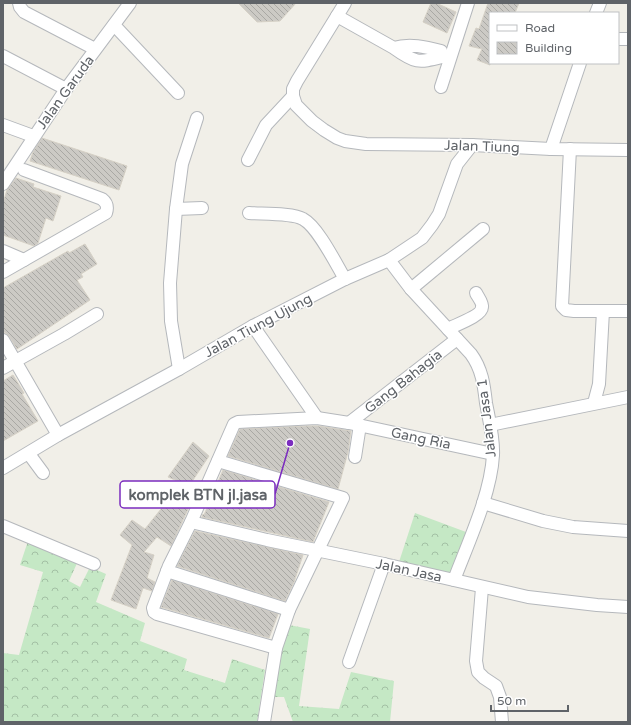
<svg xmlns="http://www.w3.org/2000/svg" width="631" height="725" viewBox="0 0 631 725" font-family="'Varela Round',sans-serif">
  <style>
    .forest { fill: url(#forest-crowns) }
    .building { fill: url(#building-back-hatch); stroke: #d6d1c6 }
    .lines { fill: none; stroke-linecap: round; stroke-linejoin: round }
    .minor-casing { stroke: #b5b8bc; stroke-width: 14 }
    .minor { stroke: #fff; stroke-width: 12 }
    .labels { text-anchor: middle; stroke-width: 3; stroke-linejoin: round; paint-order: stroke }
    .street-label { font-size: 14px; fill: #5f6368; stroke: #fff }
    .leader { fill: none; stroke: #7b2cbf; stroke-width: 1.5 }
    .callout-dot { fill: #7b2cbf; stroke: #fff; stroke-width: 1.5 }
    .callout { fill: #fff; stroke: #7b2cbf; stroke-width: 1.5 }
    .callout-label { font-size: 15px; text-anchor: middle; font-weight: bold; fill: #5f6368 }
  </style>
  <defs>
    <pattern id="forest-crowns" width="20" height="18" patternUnits="userSpaceOnUse"><rect width="20" height="18" fill="#c5e8c5"/><path d="M2 6a3 3 0 1 1 6 0M12 15a3 3 0 1 1 6 0" fill="none" stroke="#a3c0a4"/></pattern>
    <pattern id="building-back-hatch" width="6" height="6" patternUnits="userSpaceOnUse"><rect width="6" height="6" fill="#cccac5"/><path d="M-1 5l2 2M0 0l6 6M5-1l2 2" fill="none" stroke="#a9a8a4"/></pattern>
  </defs>
  <rect width="100%" height="100%" fill="#f1efe8"/>
  <g class="forest">
    <path d="M415,513L466,532L451,571L446,574L398,565Z"/>
    <path d="M28,541L78,561L69,581L80,587L90,567L106,574L96,602L145,623L140,641L187,659L184,670L225,683L232,659L265,670L257,722H3V653L19,655L43,572L20,565Z"/>
    <path d="M289,625L310,629L299,706L339,709L351,672L394,681L390,722H293L284,697H272L279,653Z"/>
  </g>
  <g class="building">
    <path d="M238,3H296L280,21L257,22Z"/>
    <path d="M431,3H436L456,12L447,33L423,22Z"/>
    <path d="M488,3H519L515,13H490V65L477,60L482,49L469,46L476,28L479,29Z"/>
    <path d="M42,138L127,166L119,190L30,161L33,152Z"/>
    <path d="M16,178L34,184L33,187L61,196L53,221L46,218L38,243L34,246L3,235V203L7,190Z"/>
    <path d="M85,244L97,264L81,274L83,277L77,280L90,300L17,349L9,336L3,331V288L68,251L69,253Z"/>
    <path d="M13,375L24,393L22,394L38,421L3,441V381Z"/>
    <path d="M307,426H318L351,431L348,452L338,489L228,456L240,429Z"/>
    <path d="M193,442L209,456L189,486L168,477Z"/>
    <path d="M223,470L329,502L313,542L202,517L203,514L204,515Z"/>
    <path d="M173,494L190,505L171,546L157,537L144,552L154,555L147,578L155,582L152,591L143,588L136,609L111,600L132,545L120,535L132,520L145,529Z"/>
    <path d="M195,531L303,555L294,582L285,601L177,566Z"/>
    <path d="M172,580L278,614L269,638L161,607Z"/>
  </g>
  <g class="lines">
    <g class="minor-casing">
      <g id="minor">
        <path d="M19,3L20,7L24,12L95,49"/>
        <path d="M345,3L297,81L293,89V96L296,105L312,121L324,130L337,138L345,141L366,144L472,145L551,149L628,150"/>
        <path d="M596,13L600,3"/>
        <path d="M337,16L394,48C409,43 426,47 441,51L442,57C418,63 415,63 394,48"/>
        <path d="M114,25L178,93"/>
        <path d="M618,39H628"/>
        <path d="M3,56L66,89"/>
        <path d="M441,87L468,3"/>
        <path d="M3,125L33,136"/>
        <path d="M551,149L580,63"/>
        <path d="M570,149L562,306L566,310L574,311H628"/>
        <path d="M248,160L266,125L293,96"/>
        <path d="M3,184L66,89L130,3"/>
        <path d="M176,209L202,208"/>
        <path d="M249,213C262,214 293,213 303,219C318,227 336,264 345,279"/>
        <path d="M3,251L24,260"/>
        <path d="M389,260L411,289L471,354C482,369 484,385 486,403C489,419 494,439 493,455C491,494 468,543 454,580"/>
        <path d="M3,272L106,213C108,207 107,203 102,199L24,170"/>
        <path d="M411,289L483,229"/>
        <path d="M253,326L317,418"/>
        <path d="M448,329C455,325 482,316 482,307C483,303 478,297 476,293"/>
        <path d="M3,340L58,435"/>
        <path d="M3,368L64,334L97,314"/>
        <path d="M179,369L171,321L170,283L176,209L182,164L197,118"/>
        <path d="M594,403L599,384L603,311"/>
        <path d="M349,423L457,339"/>
        <path d="M490,425L628,397"/>
        <path d="M29,454L43,473"/>
        <path d="M355,457L360,425"/>
        <path d="M218,461L343,498L289,610L276,648L264,722"/>
        <path d="M3,468L58,435L179,369L253,326L345,279L389,260L422,238L432,225L439,214L457,164L472,145"/>
        <path d="M483,503L543,521L573,527L628,531"/>
        <path d="M191,522L267,540L384,564L528,597L597,605L628,607"/>
        <path d="M3,526L94,564"/>
        <path d="M167,571L289,610"/>
        <path d="M482,588L476,661L478,672L484,678L496,686L500,697L502,722"/>
        <path d="M276,648L157,614L154,612L153,608L169,566L191,522L234,424L238,422L317,418L349,423L493,454"/>
        <path d="M349,662L384,564"/>
      </g>
    </g>
    <use href="#minor" class="minor"/>
  </g>
  <g class="labels">
    <g class="street-label">
      <text transform="translate(65 92) rotate(-54)" y="5">Jalan Garuda</text>
      <text transform="translate(482 146) rotate(2)" y="5">Jalan Tiung</text>
      <text transform="translate(258 325) rotate(-28)" y="5">Jalan Tiung Ujung</text>
      <text transform="translate(403 381) rotate(-38)" y="5">Gang Bahagia</text>
      <text transform="translate(486 418) rotate(-97)" y="5">Jalan Jasa 1</text>
      <text transform="translate(421 438) rotate(12)" y="5">Gang Ria</text>
      <text transform="translate(409 570) rotate(12)" y="5">Jalan Jasa</text>
    </g>
  </g>
  <path class="leader" d="M290 443L275 494"/>
  <circle class="callout-dot" cx="290" cy="443" r="4"/>
  <rect class="callout" x="120" y="481" width="155" height="27" rx="4"/>
  <g class="callout-label">
    <text x="198" y="500">komplek BTN jl.jasa</text>
  </g>
  <rect width="631" height="725" fill="none" stroke="#5f6368" stroke-width="8"/>
  <rect x="489" y="12" width="130" height="52" fill="#ffffff" stroke="#bfc1c3"/>
  <rect x="497" y="25" width="20" height="6" fill="#ffffff" stroke="#bfc1c3"/>
  <text x="525" y="32" font-size="12" fill="#5f6368">Road</text>
  <rect x="497" y="42" width="20" height="12" fill="url(#building-back-hatch)" stroke="#bfc1c3"/>
  <text x="525" y="52" font-size="12" fill="#5f6368">Building</text>
  <path d="M491 705v6h77v-6" fill="none" stroke="#5f6368" stroke-width="2"/>
  <text x="497" y="705" font-size="12" fill="#5f6368" stroke="#ffffff" stroke-width="3" paint-order="stroke">50 m</text>
</svg>
